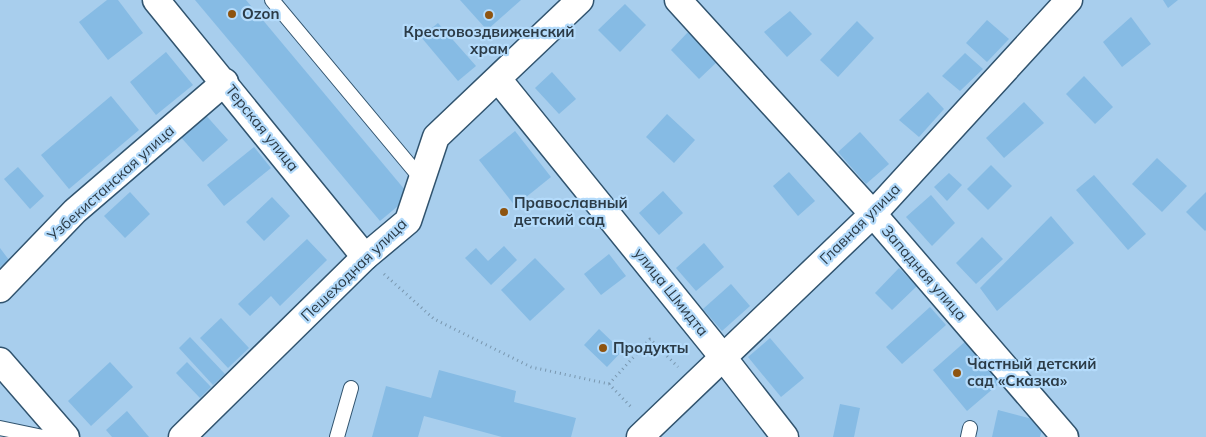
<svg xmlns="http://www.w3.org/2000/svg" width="1206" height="437" viewBox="0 0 1206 437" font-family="Mulish,sans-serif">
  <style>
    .building { fill: #86bbe4 }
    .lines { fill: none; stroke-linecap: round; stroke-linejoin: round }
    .service-casing { stroke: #31546f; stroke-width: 16 }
    .minor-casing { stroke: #31546f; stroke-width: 29 }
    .path { stroke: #7997af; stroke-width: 3; stroke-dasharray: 1 4; stroke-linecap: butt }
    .service { stroke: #fff; stroke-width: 14 }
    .minor { stroke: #fff; stroke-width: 26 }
    .poi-dot { fill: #8e5410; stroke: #b4dbfb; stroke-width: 2 }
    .labels { text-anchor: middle; stroke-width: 4.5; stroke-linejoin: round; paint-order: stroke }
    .poi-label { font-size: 15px; font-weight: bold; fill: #2b3b47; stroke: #b4dbfb; text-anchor: start }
    .street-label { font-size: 15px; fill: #2b3b47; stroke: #b4dbfb }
  </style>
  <rect width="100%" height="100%" fill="#a8ceed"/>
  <g class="building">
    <path d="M107,0H118L143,33L108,60L79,22Z"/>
    <path d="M195,0H246L410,196L380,221Z"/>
    <path d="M460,0H521L487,30Z"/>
    <path d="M1163,0H1178L1168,8Z"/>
    <path d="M625,4L646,25L620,52L598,30Z"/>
    <path d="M790,11L812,34L787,57L764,32Z"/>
    <path d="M1131,17L1151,44L1122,67L1103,42Z"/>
    <path d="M987,20L1009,39L987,62L966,43Z"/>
    <path d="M857,21L874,38L838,77L820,60Z"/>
    <path d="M438,23L476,66L458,81L421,37Z"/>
    <path d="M689,31L718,61L699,79L671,50Z"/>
    <path d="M166,52L193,85L156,115L130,82Z"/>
    <path d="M965,53L983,69L960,91L942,76Z"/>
    <path d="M552,72L576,99L559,114L535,88Z"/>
    <path d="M1084,76L1113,107L1095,124L1066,94Z"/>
    <path d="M928,92L944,109L919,137L899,120Z"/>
    <path d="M111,96L139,130L69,189L41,155Z"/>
    <path d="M1024,102L1044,123L1004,158L986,138Z"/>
    <path d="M203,112L228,140L203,162L178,134Z"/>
    <path d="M667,114L695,140L674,163L646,137Z"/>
    <path d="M515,131L551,177L515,206L479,160Z"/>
    <path d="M860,132L889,164L866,184L838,152Z"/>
    <path d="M254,147L271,168L224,206L207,185Z"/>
    <path d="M1157,158L1187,186L1162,212L1132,184Z"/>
    <path d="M991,165L1012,186L988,210L967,189Z"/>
    <path d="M18,167L44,196L30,209L4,179Z"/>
    <path d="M789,172L815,201L798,216L773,186Z"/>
    <path d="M949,173L962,185L947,201L934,187Z"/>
    <path d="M1094,175L1146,234L1128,250L1076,190Z"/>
    <path d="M663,191L683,213L659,235L639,213Z"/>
    <path d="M130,192L150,214L125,238L104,216Z"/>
    <path d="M1206,192V230L1205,231L1186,212Z"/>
    <path d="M931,195L955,223L932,246L906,217Z"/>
    <path d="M272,197L290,216L264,241L246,222Z"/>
    <path d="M1051,216L1074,243L997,311L980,288Z"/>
    <path d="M982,237L1003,259L976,284L956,263Z"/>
    <path d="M307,239L327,260L280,306L271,296L250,316L238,304Z"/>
    <path d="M704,243L724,267L696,291L676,268Z"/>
    <path d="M504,246L517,260L491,285L465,258L476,248L488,261Z"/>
    <path d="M0,248L9,260L0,267Z"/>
    <path d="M609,254L626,276L601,295L584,274Z"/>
    <path d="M535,258L565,289L530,321L501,290Z"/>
    <path d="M899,268L917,286L892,310L875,293Z"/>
    <path d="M731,284L750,306L722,331L703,309Z"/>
    <path d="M930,307L946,325L902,364L886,347Z"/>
    <path d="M221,318L249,348L228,368L200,338Z"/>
    <path d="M599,329L622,351L607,367L584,345Z"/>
    <path d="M190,337L225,374L213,385L179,348Z"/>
    <path d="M770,338L804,378L781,397L748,357Z"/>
    <path d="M967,340L1002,381L967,411L933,370Z"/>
    <path d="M110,362L133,387L91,426L68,401Z"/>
    <path d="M187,362L211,387L200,398L176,373Z"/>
    <path d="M439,370L516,391L514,402L576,418L571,437H502L424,416L418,437H372L386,386L431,398Z"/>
    <path d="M840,404L860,408L854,437H833Z"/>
    <path d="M998,410L1044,422L1040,437H992Z"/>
    <path d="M127,411L149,437H112L106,430Z"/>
  </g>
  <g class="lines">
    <g class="service-casing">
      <g id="service">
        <path d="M272,0L423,181"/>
        <path d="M0,428L43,437"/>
        <path d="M337,437L351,388"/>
        <path d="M968,437L970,428"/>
      </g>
    </g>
    <g class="minor-casing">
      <g id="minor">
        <path d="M156,0L365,257"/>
        <path d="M678,0L873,214L1065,437"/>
        <path d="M498,79L722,356L785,437"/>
        <path d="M0,289L75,211L225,82"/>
        <path d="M0,361L66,437"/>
        <path d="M182,437L365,257L408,221L436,137L580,0"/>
        <path d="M640,437L873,214L1069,0"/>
      </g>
    </g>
    <g class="path">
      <path d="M384,274L434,319L531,367L609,384L633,409"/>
      <path d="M609,384L650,339L678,367"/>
    </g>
    <use href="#service" class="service"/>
    <use href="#minor" class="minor"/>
  </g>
  <g class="poi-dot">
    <circle cx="232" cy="14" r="5"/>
    <circle cx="489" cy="15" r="5"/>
    <circle cx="504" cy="212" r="5"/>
    <circle cx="603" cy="348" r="5"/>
    <circle cx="957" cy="373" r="5"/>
  </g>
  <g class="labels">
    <g class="poi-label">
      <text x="242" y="19">Ozon</text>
      <text x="489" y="37" text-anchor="middle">Крестовоздвиженский<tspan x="489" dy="17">храм</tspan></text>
      <text x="514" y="208">Православный<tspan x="514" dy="17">детский сад</tspan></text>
      <text x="613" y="353">Продукты</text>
      <text x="967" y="369">Частный детский<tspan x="967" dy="17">сад «Сказка»</tspan></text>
    </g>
    <g class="street-label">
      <text transform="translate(262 128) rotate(51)" y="5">Терская улица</text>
      <text transform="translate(111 183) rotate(-42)" y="5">Узбекистанская улица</text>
      <text transform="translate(860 224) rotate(-45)" y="5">Главная улица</text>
      <text transform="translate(354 270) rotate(-44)" y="5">Пешеходная улица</text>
      <text transform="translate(924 273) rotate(49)" y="5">Западная улица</text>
      <text transform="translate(671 292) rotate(51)" y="5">улица Шмидта</text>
    </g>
  </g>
</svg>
